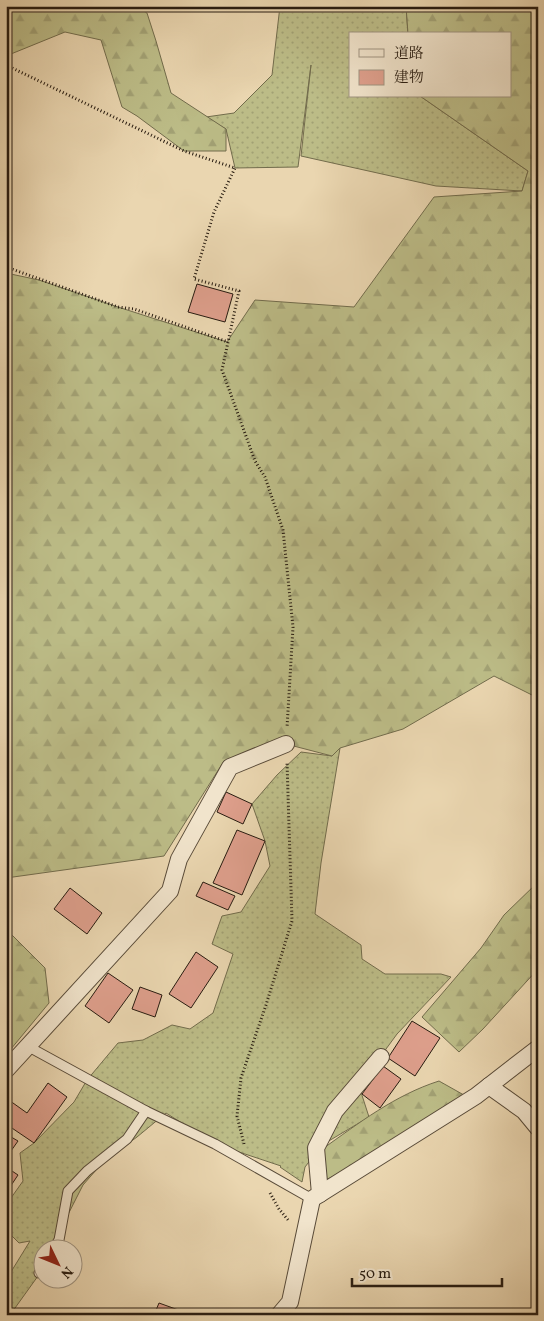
<svg xmlns="http://www.w3.org/2000/svg" width="544" height="1321" viewBox="0 0 544 1321" font-family="Vollkorn,'Noto Serif JP',serif">
  <style>
    .grass { fill: url(#grass-dots); stroke: #726c4c }
    .forest { fill: url(#forest-firs); stroke: #726c4c }
    .building { fill: #de9f8c; stroke: #271b10 }
    .lines { fill: none; stroke-linecap: round; stroke-linejoin: round }
    .lane-casing { stroke: #584a38; stroke-width: 11 }
    .street-casing { stroke: #584a38; stroke-width: 18 }
    .path { stroke: #271b10; stroke-width: 3; stroke-dasharray: 1 2.5; stroke-linecap: butt }
    .lane { stroke: #f1e4cc; stroke-width: 9 }
    .street { stroke: #f1e4cc; stroke-width: 16 }
  </style>
  <defs>
    <pattern id="grass-dots" width="8" height="8" patternUnits="userSpaceOnUse" patternTransform="scale(1.25)"><rect width="8" height="8" fill="#bcbc87"/><path d="M2 2h.1M6 6h.1" fill="none" stroke="#a2a174" stroke-width="1.8" stroke-linecap="round"/></pattern>
    <pattern id="forest-firs" width="22" height="20" patternUnits="userSpaceOnUse" patternTransform="scale(1.25)"><rect width="22" height="20" fill="#bcbc87"/><path d="M5 1l3.5 6h-7zM16 11l3.5 6h-7z" fill="#a2a174"/></pattern>
  </defs>
  <rect width="100%" height="100%" fill="#ead6b0"/>
  <filter id="stains"><feTurbulence type="fractalNoise" baseFrequency=".004" numOctaves="4"/><feColorMatrix values="0 0 0 0 .2 0 0 0 0 .09 0 0 0 0 .02 0 0 0 .5 -.17"/></filter>
  <radialGradient id="worn" r=".72"><stop offset=".6" stop-color="#630" stop-opacity="0"/><stop offset="1" stop-color="#630" stop-opacity=".3"/></radialGradient>
  <g class="grass">
    <path d="M280,6H406L408,34H350V96H420L528,171L522,191L436,186L301,156L311,65L298,167L235,168L226,129L206,117L234,113L272,75Z"/>
    <path d="M340,748L321,863L315,914L361,945L362,959L385,974H441L451,977L397,1034L359,1086L369,1117L322,1145L305,1167L302,1182L280,1167L281,1166L215,1144L166,1113L137,1137L104,1161L83,1185L51,1248H42V1265L38,1276L10,1315H6V1280L30,1241L19,1243L6,1230V1205L23,1181L20,1153L34,1143L74,1102L87,1080L118,1043L143,1040L172,1025L190,1029L213,1013L233,954L212,944L222,916L241,912L270,866L265,841L252,804L277,775L301,752L332,756Z"/>
  </g>
  <g class="forest">
    <path d="M6,6H135L147,13L156,41L171,93L226,129V151H184L137,116L122,107L101,40L65,32L6,56Z"/>
    <path d="M406,6H538V698L494,676L403,729L340,748L332,756L286,744L224,761L164,856L6,878V273L39,280L118,307L227,342L255,300L354,307L434,197L522,191L528,171L420,96H510V34H408Z"/>
    <path d="M538,882V969L483,1029L459,1052L422,1017L481,948L504,915Z"/>
    <path d="M6,929L45,968L49,1003L6,1055Z"/>
    <path d="M439,1081L471,1099L328,1179L319,1177L321,1150C359,1123 395,1095 439,1081Z"/>
  </g>
  <g class="building">
    <path d="M197,284L233,294L225,322L188,312Z"/>
    <path d="M226,792L252,804L243,824L217,812Z"/>
    <path d="M237,830L265,841L242,895L213,883Z"/>
    <path d="M203,882L235,896L228,910L196,896Z"/>
    <path d="M70,888L102,913L87,934L54,909Z"/>
    <path d="M196,952L218,967L191,1008L169,994Z"/>
    <path d="M108,973L133,990L109,1023L85,1006Z"/>
    <path d="M140,987L162,995L155,1017L132,1009Z"/>
    <path d="M412,1021L440,1038L415,1076L388,1058Z"/>
    <path d="M383,1066L401,1079L380,1108L362,1094Z"/>
    <path d="M48,1083L67,1097L34,1143L6,1124V1098L27,1113Z"/>
    <path d="M6,1134L18,1141L6,1158Z"/>
    <path d="M6,1167L18,1175L6,1193Z"/>
    <path d="M159,1303L184,1312L183,1315H154Z"/>
  </g>
  <g class="lines">
    <g class="lane-casing">
      <g id="lane">
        <path d="M29,1047L146,1111L215,1144L312,1199"/>
        <path d="M54,1248L59,1240L68,1191L87,1171L127,1139L146,1111"/>
        <path d="M39,1273L42,1267"/>
      </g>
    </g>
    <g class="street-casing">
      <g id="street">
        <path d="M6,1070L170,891L179,859L230,767L286,744"/>
        <path d="M489,1086L524,1111L538,1128"/>
        <path d="M320,1194L316,1148L335,1111L381,1057"/>
        <path d="M279,1315L290,1302L312,1199L476,1096L538,1048"/>
      </g>
    </g>
    <g class="path">
      <path d="M6,65L184,151L235,168L214,212L194,279L239,291L222,370L255,461L265,477L283,530L293,627L287,728"/>
      <path d="M6,267L118,307L134,309L228,342"/>
      <path d="M244,1144L237,1116L241,1078L266,1005L292,921L287,762"/>
      <path d="M270,1193L279,1209L289,1221"/>
    </g>
    <use href="#lane" class="lane"/>
    <use href="#street" class="street"/>
  </g>
  <rect width="544" height="1321" fill="none" stroke="#ead6b0" stroke-width="25"/>
  <rect x="8" y="8" width="529" height="1306" fill="none" stroke="#271b10" stroke-width="2.5"/>
  <rect x="12" y="12" width="519" height="1296" fill="none" stroke="#271b10"/>
  <rect x="349" y="32" width="162" height="65" fill="#f1e4cc" stroke="#a09481"/>
  <rect x="359" y="49" width="25" height="8" fill="#f1e4cc" stroke="#a09481"/>
  <text x="394" y="58" font-size="15" fill="#271b10">道路</text>
  <rect x="359" y="70" width="25" height="15" fill="#de9f8c" stroke="#a09481"/>
  <text x="394" y="82" font-size="15" fill="#271b10">建物</text>
  <g transform="translate(58 1264) rotate(133)"><circle r="24" fill="#f1e4cc" stroke="#a09481"/>
  <path d="M0-4L9 19L0 12L-9 19Z" fill="#8f2418"/>
  <text y="-8" font-size="14" font-weight="bold" text-anchor="middle" fill="#271b10">N</text>
  </g>
  <path d="M352 1278v8h150v-8" fill="none" stroke="#271b10" stroke-width="2.5"/>
  <text x="359" y="1278" font-size="15" fill="#271b10" stroke="#f1e4cc" stroke-width="4" paint-order="stroke">50 m</text>
  <rect width="100%" height="100%" filter="url(#stains)"/>
  <rect width="100%" height="100%" fill="url(#worn)"/>
</svg>
